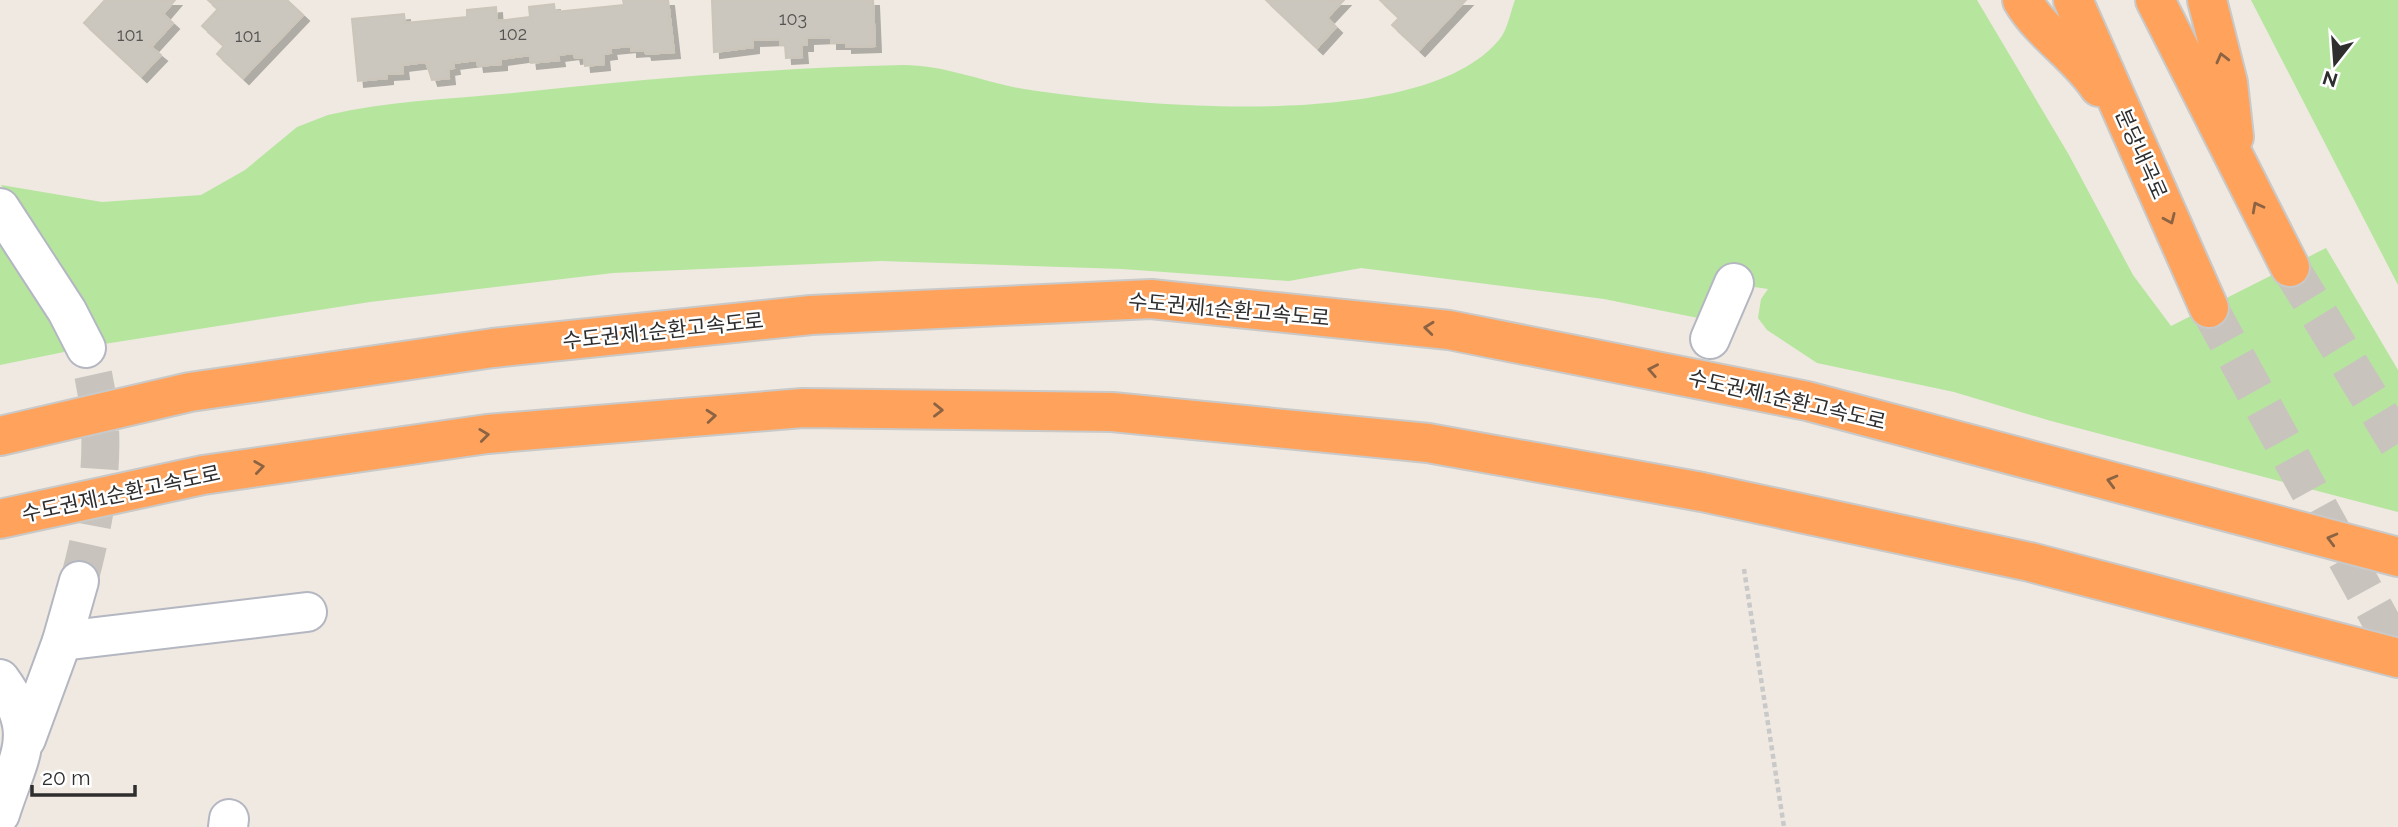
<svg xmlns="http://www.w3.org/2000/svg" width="2398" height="827" viewBox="0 0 2398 827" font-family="Raleway,'Noto Sans KR',sans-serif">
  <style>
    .green { fill: #b6e59e }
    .building { fill: #cbc7bf; stroke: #cbc5ba; stroke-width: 2; filter: url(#shadow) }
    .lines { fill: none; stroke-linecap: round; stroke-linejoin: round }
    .minor-tunnel { stroke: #c8c4bd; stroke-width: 38; stroke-dasharray: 38 19; stroke-linecap: butt }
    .highway-tunnel { stroke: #c8c4bd; stroke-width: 38; stroke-dasharray: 38 19; stroke-linecap: butt }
    .minor-casing { stroke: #b4b7c1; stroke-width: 42 }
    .highway-casing { stroke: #c9c9c9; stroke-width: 42 }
    .path { stroke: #c9c9c9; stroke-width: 4.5; stroke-dasharray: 5 3.5; stroke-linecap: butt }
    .minor { stroke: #fff; stroke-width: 38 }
    .highway { stroke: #ffa35c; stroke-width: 38 }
    .oneway { stroke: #8c6343 }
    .labels { text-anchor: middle; stroke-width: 5; stroke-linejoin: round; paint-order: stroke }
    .number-label { font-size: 18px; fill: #555452 }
    .street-label { font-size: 21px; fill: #2e2e2e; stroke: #fff }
  </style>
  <defs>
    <filter id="shadow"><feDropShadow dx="6" dy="6" stdDeviation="0" flood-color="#0004"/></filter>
  </defs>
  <rect width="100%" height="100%" fill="#efe9e1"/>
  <g class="green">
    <path d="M1515,0H1977L2069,155L2133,275L2171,326L2326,248L2398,370V512L2051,421L1954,392L1817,363L1767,330L1758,318L1761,299L1768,289L1713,281L1708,320L1604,299L1361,268L1289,281L1122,269L881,261L613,273L370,302L98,345L1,185L102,202L201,195L245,170L297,127L328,115C388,101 452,99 513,93C643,79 772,68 903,65C945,65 983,82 1024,89C1135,106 1421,134 1499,40C1508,29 1510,13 1515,0Z"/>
    <path d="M2251,0H2398V285Z"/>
    <path d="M0,223L65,341L64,352L0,365Z"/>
  </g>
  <g class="building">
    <path d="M105,0H175L163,14L173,23L151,47L161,55L141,76L84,23Z"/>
    <path d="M208,0H287L303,15L243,78L217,54L224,46L202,26L218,9Z"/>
    <path d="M623,0H668L674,52L646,54L645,50L631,51V46L610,48L611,53L603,54L604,64L585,66L584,57L575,58L574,53L558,55L559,60L531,63L530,55L501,59V64L478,66L477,60L453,63L454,68L448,69L449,78L432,80L426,62L402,65L403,73L387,74V78L358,81L352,19L404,14L405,23L467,17V10L496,7L497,21L530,17L529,7L554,4L555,12L624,5Z"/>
    <path d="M712,0H873L875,46L846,47V43H831V37L807,38V45H801L802,57L786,58L785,45H780V39L753,40V47L714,52Z"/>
    <path d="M1266,0H1344L1327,18L1336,27L1317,48Z"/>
    <path d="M1380,0H1466L1419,50L1392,25L1399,18Z"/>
  </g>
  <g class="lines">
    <path class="minor-tunnel" d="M79,581C100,503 111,426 86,348"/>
    <g class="highway-tunnel">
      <path d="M2290,267L2398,444"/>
      <path d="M2209,308L2398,652"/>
    </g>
    <g class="minor-casing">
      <g id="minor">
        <path d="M0,208L67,311L86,348"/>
        <path d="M1710,339L1734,283"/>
        <path d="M62,641L307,612"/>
        <path d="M0,679C41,734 18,756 0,814"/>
        <path d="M26,739L62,641L79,581"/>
        <path d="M228,827L229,819"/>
      </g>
    </g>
    <g class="highway-casing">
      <g id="highway">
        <path d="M2022,0C2042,34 2077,54 2099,87"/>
        <path d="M2073,0L2209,308"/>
        <path d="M2155,0L2290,267"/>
        <path d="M2207,0L2228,83L2234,137"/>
        <path d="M0,436L190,392L493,348L811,315L1151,299L1449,330L1807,401L2398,557"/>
        <path d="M0,519L203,475L487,434L803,408L1112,412L1428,443L1702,492L2030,562L2398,658"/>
      </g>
    </g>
    <path class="path" d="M1744,569L1784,827"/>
    <use href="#minor" class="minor"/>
    <use href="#highway" class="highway"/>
  </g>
  <defs><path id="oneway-chevron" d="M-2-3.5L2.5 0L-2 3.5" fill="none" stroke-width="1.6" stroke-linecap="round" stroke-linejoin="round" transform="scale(1.75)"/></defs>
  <g class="oneway">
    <use href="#oneway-chevron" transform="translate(2222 58) rotate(-104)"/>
    <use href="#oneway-chevron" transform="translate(2257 207) rotate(-118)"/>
    <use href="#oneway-chevron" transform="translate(2170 219) rotate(66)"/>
    <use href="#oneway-chevron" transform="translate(1429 328) rotate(-174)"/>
    <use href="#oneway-chevron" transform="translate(1653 370) rotate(-169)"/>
    <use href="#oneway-chevron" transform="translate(938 410) rotate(1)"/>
    <use href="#oneway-chevron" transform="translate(711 416) rotate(-5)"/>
    <use href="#oneway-chevron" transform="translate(484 435) rotate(-7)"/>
    <use href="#oneway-chevron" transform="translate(259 467) rotate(-8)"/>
    <use href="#oneway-chevron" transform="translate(2112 481) rotate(-165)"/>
    <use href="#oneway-chevron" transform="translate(2332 539) rotate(-165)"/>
  </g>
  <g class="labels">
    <g class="number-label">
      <text x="793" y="25">103</text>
      <text x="513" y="40">102</text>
      <text x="130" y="41">101</text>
      <text x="248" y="42">101</text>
    </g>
    <g class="street-label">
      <text transform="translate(2141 154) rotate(66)" y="7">분당내곡로</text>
      <text transform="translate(1229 310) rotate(5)" y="7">수도권제1순환고속도로</text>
      <text transform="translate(663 331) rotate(-6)" y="7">수도권제1순환고속도로</text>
      <text transform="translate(1787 400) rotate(13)" y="7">수도권제1순환고속도로</text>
      <text transform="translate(121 494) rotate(-12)" y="7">수도권제1순환고속도로</text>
    </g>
  </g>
  <g transform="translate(2335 63) rotate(197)" stroke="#ffffff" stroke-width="5" paint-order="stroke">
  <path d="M0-5L12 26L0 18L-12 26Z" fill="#2e2e2e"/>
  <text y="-10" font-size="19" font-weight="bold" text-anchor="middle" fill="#2e2e2e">N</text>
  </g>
  <path d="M32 785v10h103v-10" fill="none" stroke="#2e2e2e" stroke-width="3.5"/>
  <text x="42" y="785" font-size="21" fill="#2e2e2e" stroke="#ffffff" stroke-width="5" paint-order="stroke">20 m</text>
</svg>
